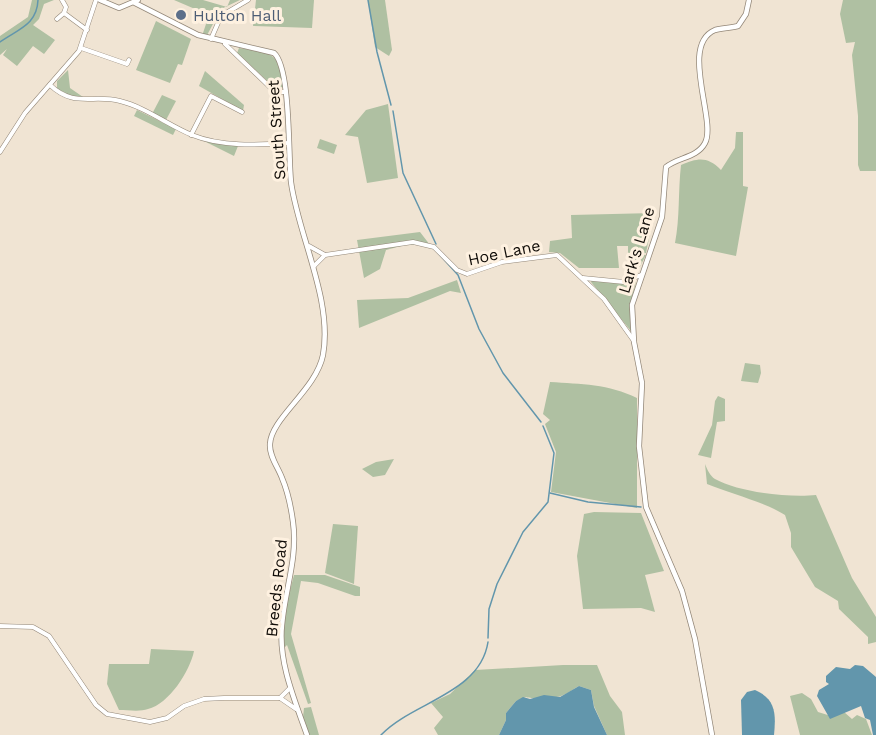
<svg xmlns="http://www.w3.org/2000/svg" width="876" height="735" viewBox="0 0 876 735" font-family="'Work Sans',sans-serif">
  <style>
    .green { fill: #afc0a2 }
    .water { fill: #6296ac }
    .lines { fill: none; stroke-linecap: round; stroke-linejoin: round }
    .stream { stroke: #6296ac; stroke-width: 1.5 }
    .minor-casing { stroke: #938778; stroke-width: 5 }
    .tertiary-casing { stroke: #938778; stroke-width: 6 }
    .minor { stroke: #fff; stroke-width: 4 }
    .tertiary { stroke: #fff; stroke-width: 4.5 }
    .service-dot { fill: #5c6f8a; stroke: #fef1e0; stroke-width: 2 }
    .labels { text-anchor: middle; stroke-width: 6; stroke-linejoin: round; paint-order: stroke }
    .service-label { font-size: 16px; fill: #4e5e75; stroke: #fef1e0; text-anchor: start }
    .street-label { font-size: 16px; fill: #110d08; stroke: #fef1e0 }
  </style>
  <rect width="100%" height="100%" fill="#f0e4d3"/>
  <g class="green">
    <path d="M32,0H54L44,4L39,19L33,25L55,40L44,54L33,46L17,66L3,55L7,49L0,55V36L28,17Z"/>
    <path d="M174,0H203L227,7L230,0H240L221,9L206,37L202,36L209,15Z"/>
    <path d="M256,0H314L312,28L253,26Z"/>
    <path d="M368,0H385L392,50L389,56L375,47Z"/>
    <path d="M843,0H876V171H860L858,165V116L852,55L855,42L846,43L840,14Z"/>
    <path d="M156,21L191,39L182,65L178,64L170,83L136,70Z"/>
    <path d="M239,48C272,54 280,51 283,87L275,88L237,53Z"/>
    <path d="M68,70L70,88L83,97L71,96L57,89V81Z"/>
    <path d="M205,71L244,105L243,111L199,86Z"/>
    <path d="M162,95L176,101L166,120L152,114Z"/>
    <path d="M388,104L398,178L367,183L358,137L345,135L366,110Z"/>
    <path d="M137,110L176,129L173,135L134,116Z"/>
    <path d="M736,132H743V186L748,187L736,256L675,243C680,218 678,191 681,165C698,158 707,156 721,170L735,148Z"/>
    <path d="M320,139L337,145L334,154L317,148Z"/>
    <path d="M204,141L238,146L234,156Z"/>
    <path d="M654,213L646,253L635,254L646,255L635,276L636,271L628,268V246H617L619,268H579L560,253L549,252L550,241L572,238L571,215Z"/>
    <path d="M420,232L430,245H405L386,250L380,269L364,278L357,240Z"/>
    <path d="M457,280L461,293L450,291L359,328L357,300L408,298Z"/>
    <path d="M592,280L624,284L634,280L636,282L630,306L631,331L591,282Z"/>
    <path d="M745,363L760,365L761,373L758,383L741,381Z"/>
    <path d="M550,382C581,384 609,384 637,398V508L551,492L556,452L545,424L550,420L543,414Z"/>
    <path d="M718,396L725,399V421L717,422L711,458L698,455L712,425L715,401Z"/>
    <path d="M394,459L385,475L373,477L362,469L376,462Z"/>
    <path d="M705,464C707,469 710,476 715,479C738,492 789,498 816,495L852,578L876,617V642L868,644V637L839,609L838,601L815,587L791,547V533L785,515C765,502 731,494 707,484Z"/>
    <path d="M594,512L641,513L664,571L645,575L655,612L641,608L583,609L577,556L584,514Z"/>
    <path d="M333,524L358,526L354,584L325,573Z"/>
    <path d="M294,575H325L360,587V596H355L318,583L301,581L291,634L311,703L308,704L287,645L284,648C280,624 288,599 294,575Z"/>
    <path d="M151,649L194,651C190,671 169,704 148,709C140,712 128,710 119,710L107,684L109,664H149Z"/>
    <path d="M563,665H597L610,696L622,712L625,735H607L594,706L591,690L579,686C573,689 567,694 561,696C557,698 529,699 526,697L516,701L506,713V720L499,735H438L434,728L443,717L431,703L450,694L475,670Z"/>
    <path d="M802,693L811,699L818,712L831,716L844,712L852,719L857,715L866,719L872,735H800L790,696Z"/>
    <path d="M311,707L319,735H309L303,717L304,708Z"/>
  </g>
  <g class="water">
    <path d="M855,665L863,666L876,677V735H873L870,720L865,718L861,706L830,719L817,696L819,690L829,684L826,682V676L836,667L850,669Z"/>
    <path d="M579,686L591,690L594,707L607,735H499L506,720V713L516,701L523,697L530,699L544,695L560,697Z"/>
    <path d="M755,690C776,699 776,714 774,735H742L741,700L747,692Z"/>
  </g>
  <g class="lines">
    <g class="stream">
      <path d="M368,0L377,52L391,105"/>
      <path d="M0,42C18,29 37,25 38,0"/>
      <path d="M393,111L403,173L436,244"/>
      <path d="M438,253L458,275L479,329L503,373L541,422"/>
      <path d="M550,493L588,502L641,507"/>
      <path d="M488,638L489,609L497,584L523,532L548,502L554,453L543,426"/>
      <path d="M381,735C412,702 480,694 488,642"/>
    </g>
    <g class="minor-casing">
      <g id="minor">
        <path d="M64,13L87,30"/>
        <path d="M57,19L64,13L66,7L62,0"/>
        <path d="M211,39L221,16L248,0"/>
        <path d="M225,44L275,92H285"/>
        <path d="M81,48L127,64L129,60"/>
        <path d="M50,85C74,108 93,94 120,101C145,107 168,125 192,135C222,147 256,145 288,143"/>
        <path d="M191,135L211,96L242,112"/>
        <path d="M0,152L25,113L79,51L96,0"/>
        <path d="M309,246L325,255"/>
        <path d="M314,266L325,255L413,242L434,247L457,270L467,274L502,262L557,255L604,299L634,341"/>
        <path d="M583,278L624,282L641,275"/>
        <path d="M0,626L33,627L49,636L96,705L107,714L150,722L167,718L184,706L204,699L224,698H280L296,709"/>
        <path d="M280,698L290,688"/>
      </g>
    </g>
    <g class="tertiary-casing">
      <g id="tertiary">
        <path d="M100,0L119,8L138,0"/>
        <path d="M135,3L198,35L274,53C291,68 288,155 291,182C298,235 333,300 323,355C316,390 271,418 270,444C269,456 278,467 282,478C288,492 291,507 293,522C298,558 285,589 282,625C278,662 295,701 307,735"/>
        <path d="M712,735L695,639L682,591L646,507L639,446L642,383L634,342L632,305L662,217L666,167C678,157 697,158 705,143C717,121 679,45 715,30C722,28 731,28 738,26L746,14L749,0"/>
      </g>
    </g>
    <use href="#minor" class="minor"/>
    <use href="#tertiary" class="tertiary"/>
  </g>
  <circle class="service-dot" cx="181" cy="15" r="6"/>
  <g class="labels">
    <g class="service-label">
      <text x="193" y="21">Hulton Hall</text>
    </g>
    <g class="street-label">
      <text transform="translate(276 130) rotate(-94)" y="6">South Street</text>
      <text transform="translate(636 250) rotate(-73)" y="6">Lark's Lane</text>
      <text transform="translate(504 252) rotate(-12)" y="6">Hoe Lane</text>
      <text transform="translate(276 588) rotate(-84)" y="6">Breeds Road</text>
    </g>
  </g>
</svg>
